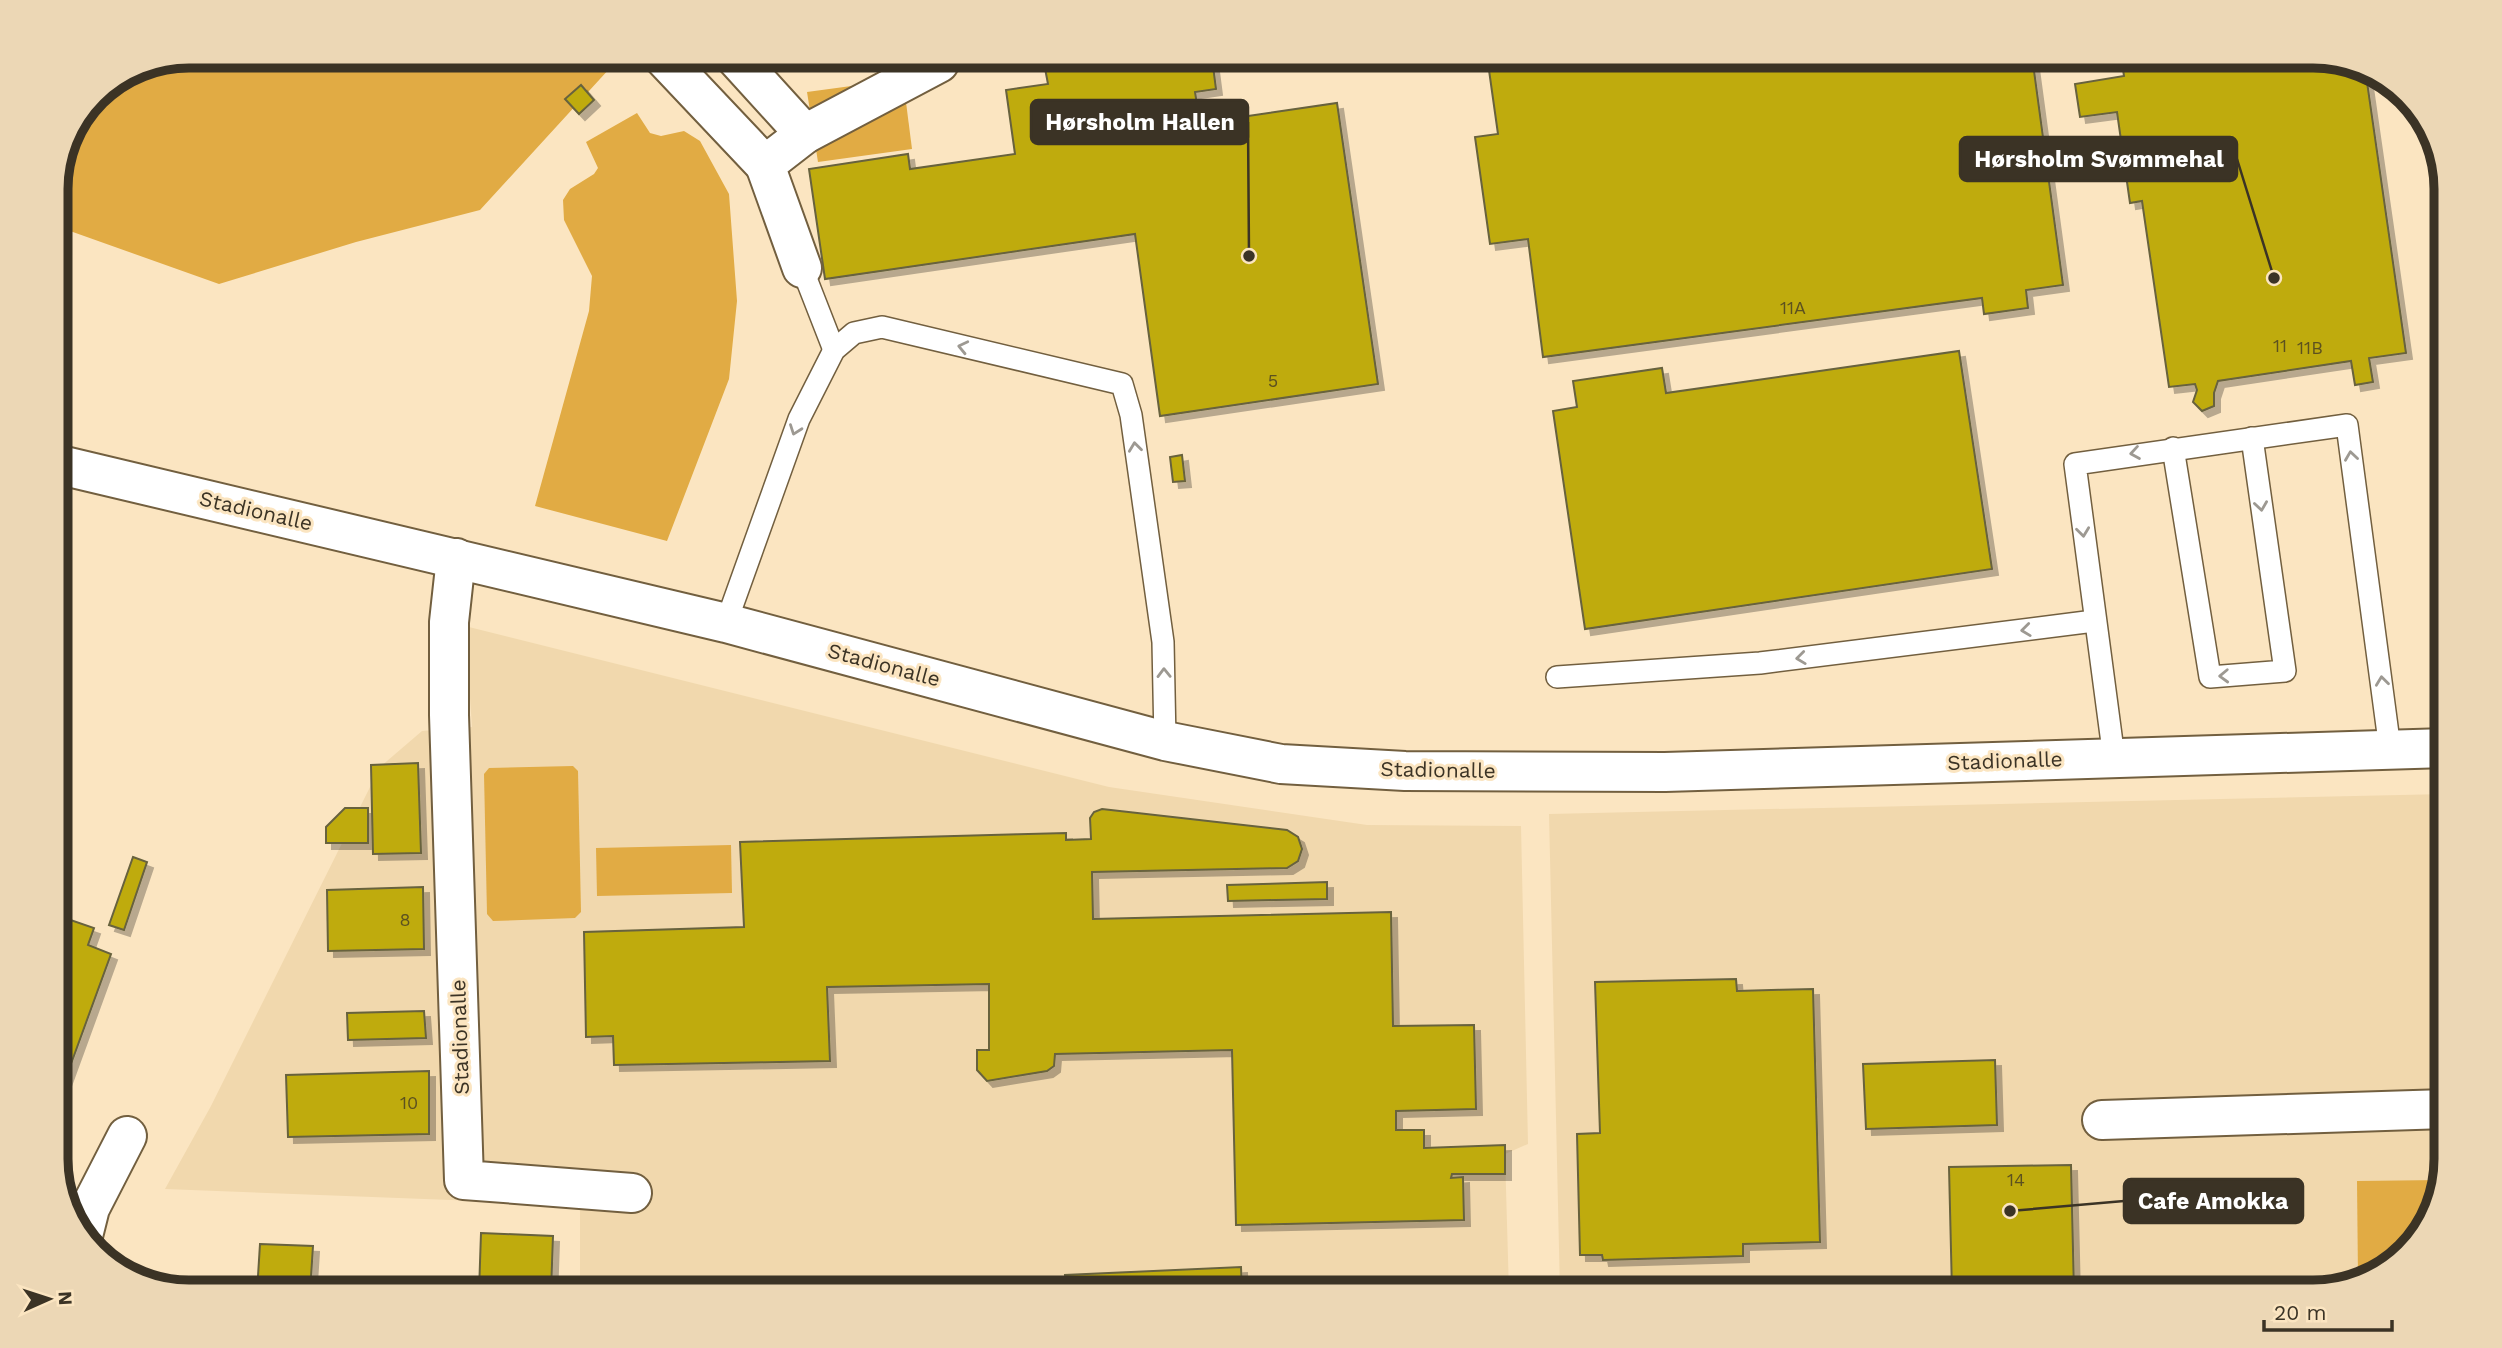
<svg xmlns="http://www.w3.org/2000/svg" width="2502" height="1348" viewBox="0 0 2502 1348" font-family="'Work Sans',sans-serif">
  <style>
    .built { fill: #f1d8ad }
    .green { fill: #e1ab44 }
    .building { fill: #bfab10; stroke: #67623e; stroke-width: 2; filter: url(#shadow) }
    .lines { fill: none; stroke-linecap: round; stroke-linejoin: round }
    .service-casing { stroke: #725f3f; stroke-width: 24 }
    .minor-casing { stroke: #725f3f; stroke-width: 42 }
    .service { stroke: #fff; stroke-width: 21 }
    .minor { stroke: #fff; stroke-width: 38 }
    .oneway { stroke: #9d9992 }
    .labels { text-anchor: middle; stroke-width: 6; stroke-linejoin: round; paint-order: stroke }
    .number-label { font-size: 18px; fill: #5c5120 }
    .street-label { font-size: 21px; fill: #3b3325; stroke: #fbe5c1 }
    .rim { fill: none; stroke: #3b3325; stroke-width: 9 }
    .leader { fill: none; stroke: #3b3325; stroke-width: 2.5 }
    .callout-dot { fill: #3b3325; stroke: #fbe5c1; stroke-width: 2.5 }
    .callout { fill: #3b3325; stroke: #3b3325; stroke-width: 2.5 }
    .callout-label { font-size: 23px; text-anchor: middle; font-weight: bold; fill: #fff }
  </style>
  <defs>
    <filter id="shadow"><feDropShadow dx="6" dy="6" stdDeviation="0" flood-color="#0004"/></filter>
  </defs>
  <rect width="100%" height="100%" fill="#fbe5c1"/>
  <g class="built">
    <path d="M465,626L1109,787L1367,825L1521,826L1528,1144L1505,1154L1509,1292H580V1205L165,1189L211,1106L380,767L422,731L472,727Z"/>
    <path d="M2446,794V1159L2432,1218L2386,1270L2313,1292H1560L1549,814Z"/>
  </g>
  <g class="green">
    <path d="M189,56H621L480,210L356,242L219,284L56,226V181L95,95L139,66Z"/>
    <path d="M903,79L912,149L818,162L807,92Z"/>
    <path d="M637,113L650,133L661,136L684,131L700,141L729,194L737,301L729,379L667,541L535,506L589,311L592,276L564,220L563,200L570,189L594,174L598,168L586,142Z"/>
    <path d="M573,766L578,771L581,912L575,918L493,921L487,914L484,774L489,768Z"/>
    <path d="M731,845L732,893L597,896L596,848Z"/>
    <path d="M2441,1180L2432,1218L2386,1270L2358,1278L2357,1181Z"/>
  </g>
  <g class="building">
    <path d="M1090,56H1190L1192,69L1213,66L1216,89L1195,92L1200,123L1337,103L1378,384L1160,416L1135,234L825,279L809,169L908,154L910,169L1015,154L1006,90L1048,84L1044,63Z"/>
    <path d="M1487,56H2032L2063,285L2026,290L2028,308L1984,314L1982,298L1543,357L1528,239L1490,244L1475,137L1498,134Z"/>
    <path d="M2121,56H2313L2365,68L2406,353L2369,358L2373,382L2355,385L2351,361L2218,381L2214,393V406L2202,411L2193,402L2197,390L2195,384L2169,387L2142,201L2130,203L2117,112L2080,117L2075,84L2124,76Z"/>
    <path d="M581,85L594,100L579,114L565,99Z"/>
    <path d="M1959,351L1992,569L1585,629L1553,411L1577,407L1573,381L1662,368L1666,393Z"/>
    <path d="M1182,455L1185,481L1173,482L1170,457Z"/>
    <path d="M418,763L421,853L373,854L371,765Z"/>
    <path d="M345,808H368V843H326V827Z"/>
    <path d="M1102,809L1287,830L1298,837L1302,849L1298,861L1287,868L1092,872L1093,919L1391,912L1393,1026L1474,1025L1476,1109L1396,1111V1130H1424V1148L1505,1145V1174H1452L1451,1178L1463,1177L1464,1220L1236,1225L1232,1050L1055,1054L1054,1066L1047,1071L987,1081L977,1070V1050H989V984L827,987L830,1061L614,1065L613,1036L586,1037L584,932L744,927L740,842L1066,833V840L1091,839L1090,818L1094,812Z"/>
    <path d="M133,857L147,862L124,930L109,925Z"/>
    <path d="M1327,882V899L1228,901L1227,885Z"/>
    <path d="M423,887L424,949L328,951L327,890Z"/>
    <path d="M56,915L94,928L88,945L111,954L56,1105Z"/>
    <path d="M1736,979L1737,991L1813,989L1820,1242L1743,1244V1256L1603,1260L1602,1255H1580L1577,1134L1600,1133L1595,982Z"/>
    <path d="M424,1011L426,1038L348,1040L347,1013Z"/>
    <path d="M1995,1060L1997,1125L1866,1129L1863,1064Z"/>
    <path d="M429,1071V1134L288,1137L286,1075Z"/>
    <path d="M2071,1165L2074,1292H1952L1949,1167Z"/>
    <path d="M481,1233L553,1236L551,1292H479Z"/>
    <path d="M260,1244L313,1246L310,1292H257Z"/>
    <path d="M1241,1267L1242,1292H1066L1065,1275Z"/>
  </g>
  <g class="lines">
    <g class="service-casing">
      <g id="service">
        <path d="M802,268L834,350"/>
        <path d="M2173,448L2210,677L2285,671L2252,438"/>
        <path d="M726,623L799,419L834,350L854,333L882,327L1122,384L1131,415L1163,642L1165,741"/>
        <path d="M1557,677L1760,663L2094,621"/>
        <path d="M2114,758L2075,464L2347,425L2390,749"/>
      </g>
    </g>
    <g class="minor-casing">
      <g id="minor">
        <path d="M662,56L765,165"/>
        <path d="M734,56L805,134"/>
        <path d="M802,268L765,165L805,134L939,63L938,56"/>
        <path d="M56,464L726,623L1165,741L1281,764L1405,771L1665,772L2446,748"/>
        <path d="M456,558L449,622V715L464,1180L632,1193"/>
        <path d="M2102,1120L2446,1109"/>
        <path d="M83,1236L90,1208L127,1136"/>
      </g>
    </g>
    <use href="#service" class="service"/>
    <use href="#minor" class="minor"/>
  </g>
  <defs><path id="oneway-chevron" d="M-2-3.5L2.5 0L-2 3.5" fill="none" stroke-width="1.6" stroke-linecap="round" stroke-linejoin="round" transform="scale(1.75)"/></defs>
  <g class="oneway">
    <use href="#oneway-chevron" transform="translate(963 347) rotate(-167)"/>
    <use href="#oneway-chevron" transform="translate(795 430) rotate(110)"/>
    <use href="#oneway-chevron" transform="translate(1135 447) rotate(-97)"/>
    <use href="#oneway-chevron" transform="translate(2135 453) rotate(171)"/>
    <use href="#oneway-chevron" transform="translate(2351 456) rotate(-98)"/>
    <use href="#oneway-chevron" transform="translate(2261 506) rotate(82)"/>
    <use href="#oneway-chevron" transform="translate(2083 532) rotate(83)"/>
    <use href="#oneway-chevron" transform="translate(2026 630) rotate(173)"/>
    <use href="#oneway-chevron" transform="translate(1801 658) rotate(173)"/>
    <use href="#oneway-chevron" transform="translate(1164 673) rotate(-91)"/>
    <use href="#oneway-chevron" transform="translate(2224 676) rotate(178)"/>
    <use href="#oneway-chevron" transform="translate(2382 681) rotate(-97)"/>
  </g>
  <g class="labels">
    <g class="number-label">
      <text x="1793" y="314">11A</text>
      <text x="2280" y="352">11</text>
      <text x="2310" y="354">11B</text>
      <text x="1273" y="387">5</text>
      <text x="405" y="926">8</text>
      <text x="409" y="1109">10</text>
      <text x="2016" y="1186">14</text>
    </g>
    <g class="street-label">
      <text transform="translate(256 511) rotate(13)" y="7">Stadionalle</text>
      <text transform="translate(884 665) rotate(15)" y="7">Stadionalle</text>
      <text transform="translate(2005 761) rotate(-2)" y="7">Stadionalle</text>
      <text transform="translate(1438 770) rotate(1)" y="7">Stadionalle</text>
      <text transform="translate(460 1037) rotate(-92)" y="7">Stadionalle</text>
    </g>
  </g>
  <path d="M0 0H2502V1348H0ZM189 68H2313A121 121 0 0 1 2434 189V1159A121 121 0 0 1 2313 1280H189A121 121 0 0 1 68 1159V189A121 121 0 0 1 189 68Z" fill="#ecd7b5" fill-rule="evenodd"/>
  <path class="rim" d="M189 68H2313A121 121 0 0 1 2434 189V1159A121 121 0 0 1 2313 1280H189A121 121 0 0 1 68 1159V189A121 121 0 0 1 189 68Z"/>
  <path class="leader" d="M1249 256L1248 122M2274 278L2237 159M2010 1211L2124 1201"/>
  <g class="callout-dot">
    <circle cx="1249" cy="256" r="7"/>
    <circle cx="2274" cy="278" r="7"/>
    <circle cx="2010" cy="1211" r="7"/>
  </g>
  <g class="callout">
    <rect x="1031" y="100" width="217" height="44" rx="7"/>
    <rect x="1960" y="137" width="277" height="44" rx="7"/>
    <rect x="2124" y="1179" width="179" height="44" rx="7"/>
  </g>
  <g class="callout-label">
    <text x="1140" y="130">Hørsholm Hallen</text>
    <text x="2099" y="167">Hørsholm Svømmehal</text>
    <text x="2213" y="1209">Cafe Amokka</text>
  </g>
  <g transform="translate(49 1299) rotate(87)" stroke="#fbe5c1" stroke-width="5" paint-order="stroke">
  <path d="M0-5L12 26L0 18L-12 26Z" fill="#3b3325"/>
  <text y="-10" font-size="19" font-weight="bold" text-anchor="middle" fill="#3b3325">N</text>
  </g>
  <path d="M2264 1320v10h128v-10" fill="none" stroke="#3b3325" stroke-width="3.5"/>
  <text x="2274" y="1320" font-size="21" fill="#3b3325" stroke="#fbe5c1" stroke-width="5" paint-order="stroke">20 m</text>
</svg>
